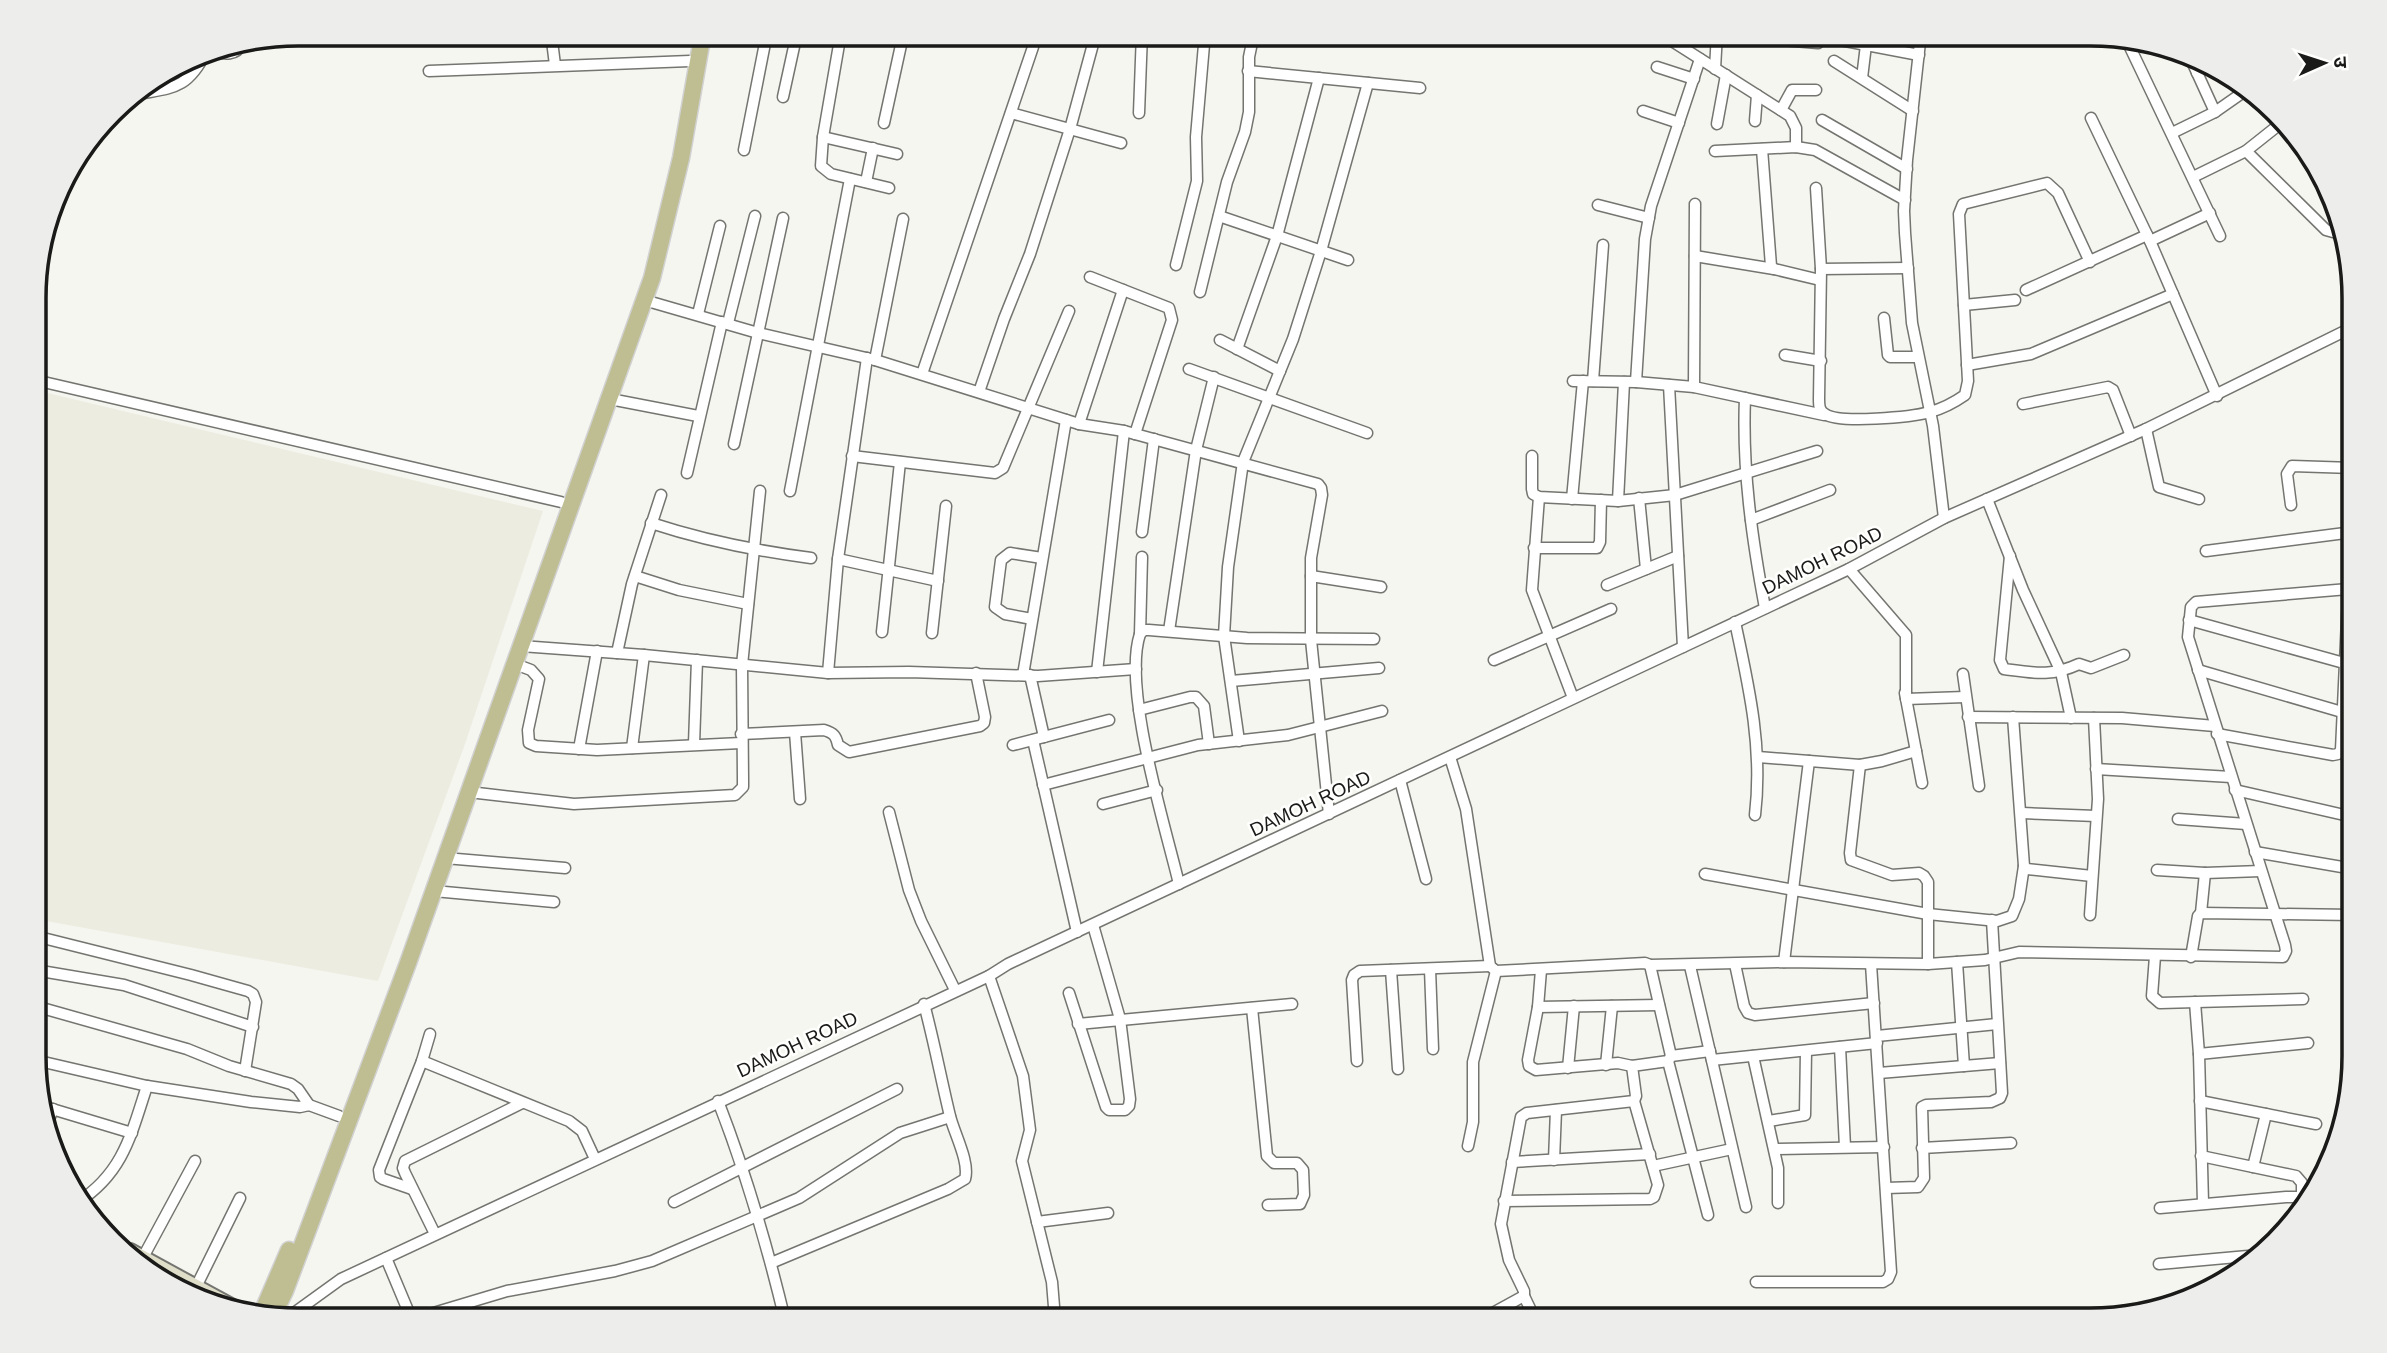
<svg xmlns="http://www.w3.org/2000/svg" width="2387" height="1353" viewBox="0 0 2387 1353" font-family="Helvetica,'Noto Sans Devanagari',sans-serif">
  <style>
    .built { fill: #ecece0 }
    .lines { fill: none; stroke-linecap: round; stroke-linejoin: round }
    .street-casing { stroke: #747470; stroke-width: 13 }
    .secondary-casing { stroke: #747470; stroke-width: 18 }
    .primary-casing { stroke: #d1d1d1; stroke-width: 19 }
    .street { stroke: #fff; stroke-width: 10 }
    .secondary { stroke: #dfdec8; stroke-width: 14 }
    .primary { stroke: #bfbe92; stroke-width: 16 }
    .labels { text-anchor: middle; stroke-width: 5; stroke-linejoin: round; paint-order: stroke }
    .street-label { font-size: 19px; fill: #1a1a19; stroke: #fffffe }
    .rim { fill: none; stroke: #1a1a19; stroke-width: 3.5 }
  </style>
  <rect width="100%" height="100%" fill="#f6f6f1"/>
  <path class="built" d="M35,390L543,511L465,744L378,981L35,919Z"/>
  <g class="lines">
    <g class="street-casing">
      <g id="street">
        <path d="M551,33L555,65"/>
        <path d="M841,33L823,137L821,166L831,174L889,188"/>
        <path d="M1921,33L1907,160L1904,211L1905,233L1912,323L1933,426L1944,518"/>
        <path d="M1717,35L1818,43"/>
        <path d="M1835,39L1919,55"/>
        <path d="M1672,41L1790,116L1796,128V147"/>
        <path d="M2128,43L2220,236"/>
        <path d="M208,51C221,53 235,58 242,44"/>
        <path d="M2189,55L2215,112"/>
        <path d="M1834,61L1913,111"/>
        <path d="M1657,67L1694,79"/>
        <path d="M1715,69L1717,33"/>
        <path d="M429,71L690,61"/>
        <path d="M1248,71L1420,88"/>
        <path d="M2197,73L2208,63"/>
        <path d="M1862,78L1866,45"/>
        <path d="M129,96C169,87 186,93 206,52"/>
        <path d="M783,97L797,33"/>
        <path d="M1781,110L1792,90H1816"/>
        <path d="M1643,111L1679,123"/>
        <path d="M1011,113L1121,143"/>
        <path d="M1139,113L1142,33"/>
        <path d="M2091,118L2150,241L2217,396"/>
        <path d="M1822,120L1907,169"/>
        <path d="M1755,121L1757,95"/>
        <path d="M884,123L901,45L898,38L888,33"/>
        <path d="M1717,124L1726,75"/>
        <path d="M2172,133L2215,112L2245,91"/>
        <path d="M823,137L897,154"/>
        <path d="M1762,149L1771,266L1774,269L1820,280"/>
        <path d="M744,150L767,33"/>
        <path d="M1715,151L1796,147L1815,150L1905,200"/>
        <path d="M2246,151L2326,230L2333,232L2343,231"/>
        <path d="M2193,177L2246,151L2280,124"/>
        <path d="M866,182L873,148"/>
        <path d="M1816,188L1821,269L1819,399C1819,405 1819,411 1825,414C1839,424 1912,417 1930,412C1941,409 1955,402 1965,395L1968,381L1959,214L1963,204L2047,183L2058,193L2090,262"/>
        <path d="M1598,205L1649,218"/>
        <path d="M1219,216L1348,260"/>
        <path d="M2150,241L2210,213"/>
        <path d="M1695,256L1774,269"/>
        <path d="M1176,265L1197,181L1196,137L1205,33"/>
        <path d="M1821,269L1908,268"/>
        <path d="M1090,277L1169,308L1172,320L1135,434"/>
        <path d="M2026,290L2147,235"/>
        <path d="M1200,292L1227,182L1245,132L1249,112V57L1254,33"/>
        <path d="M644,300L758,333L875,360L1079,424L1124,431L1318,484L1321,488L1322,495L1311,558V640L1329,814"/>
        <path d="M1964,305L2015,300"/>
        <path d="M698,314L720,226"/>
        <path d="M1884,318L1888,355L1890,357H1918"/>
        <path d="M728,323L755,216"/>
        <path d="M1220,340L1280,371"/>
        <path d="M1237,349L1277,236L1319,78"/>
        <path d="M1785,355L1821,361"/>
        <path d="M875,360L903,219"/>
        <path d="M1967,365L2031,354L2173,294"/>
        <path d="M1189,369L1367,433"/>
        <path d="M922,374L1033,47"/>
        <path d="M35,380L561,502"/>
        <path d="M1573,381L1636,382L1694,387L1824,415"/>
        <path d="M1593,381L1603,245"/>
        <path d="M1636,382L1645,239L1651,206L1700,59"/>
        <path d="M1669,385L1683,647"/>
        <path d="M1694,387L1695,204"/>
        <path d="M979,392L1004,319L1030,254L1070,129L1096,33"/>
        <path d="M1745,398C1742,469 1752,539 1765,608"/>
        <path d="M610,399L698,416"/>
        <path d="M2023,404L2108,387L2113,390L2131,436"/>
        <path d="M1079,424L1123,290"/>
        <path d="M2146,429L2159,487L2199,499"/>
        <path d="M734,444L783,218"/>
        <path d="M852,456L995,473L1003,468L1069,311"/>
        <path d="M1532,456V489L1533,494L1539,497L1618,501L1675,495L1817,451"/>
        <path d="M687,473L722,322"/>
        <path d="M790,491L850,179"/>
        <path d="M1539,497L1532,590L1573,698"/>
        <path d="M1639,498L1646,569"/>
        <path d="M1572,499L1583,381"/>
        <path d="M1987,499L2023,590L2061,672L2071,718"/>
        <path d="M1618,501L1624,382"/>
        <path d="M2291,505L2287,474L2292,466L2353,468"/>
        <path d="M1751,520L1830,490"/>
        <path d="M651,523C703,540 757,551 811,558"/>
        <path d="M1142,532L1154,439"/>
        <path d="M1534,548H1597L1600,542L1601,500"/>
        <path d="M2206,551L2353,532"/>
        <path d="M2010,556L2000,660L2004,669C2034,673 2051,677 2079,664L2091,668L2124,655"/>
        <path d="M838,559L938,581"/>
        <path d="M1849,569L1906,635V699L1965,697"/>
        <path d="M635,576L679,590L748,604"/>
        <path d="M1311,576L1381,587"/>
        <path d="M1607,585L1678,556"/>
        <path d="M1032,619L1005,614L995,607L1001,560L1010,553L1042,558"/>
        <path d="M2189,620L2344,663"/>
        <path d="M1735,622C1749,687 1763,748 1755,815"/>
        <path d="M1169,631L1196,450L1214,377"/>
        <path d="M882,632L900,462"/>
        <path d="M932,633L946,506"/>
        <path d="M1140,634L1142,557"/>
        <path d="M521,646L644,655L828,673L909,672L1038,676L1136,669"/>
        <path d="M617,653L632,584L661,495"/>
        <path d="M1494,660L1611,609"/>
        <path d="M515,664L531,670L539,679L528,730L529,743L536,746L597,750L741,743"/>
        <path d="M2198,670L2342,712"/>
        <path d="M1097,672L1124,431"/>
        <path d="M828,673L838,559L867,358"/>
        <path d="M1963,674L1979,786"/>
        <path d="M1023,675L1066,420"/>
        <path d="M1030,675L1044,737"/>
        <path d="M1231,681L1379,668"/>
        <path d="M1905,693L1922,783"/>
        <path d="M1139,710L1190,697H1196L1204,706L1209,744"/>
        <path d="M1968,717L2122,718L2215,726"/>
        <path d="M2013,717L2024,866L2027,869L2092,876"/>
        <path d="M795,732L800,799"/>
        <path d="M741,734L824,730C834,733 836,736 838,745L849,752L980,726L984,723L985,717L976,673"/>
        <path d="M2217,734L2333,755L2338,754L2341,750L2351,532"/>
        <path d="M1033,740L1077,932"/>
        <path d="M1239,741L1224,636L1228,567L1243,462L1293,339L1321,251L1368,83"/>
        <path d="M694,744L697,660"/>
        <path d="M1013,745L1109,720"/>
        <path d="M632,748L644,655"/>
        <path d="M579,749L597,651"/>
        <path d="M1450,757L1466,809L1490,966L1496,971L1645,963L1650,965L1671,1056L1668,1061L1632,1066L1636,1096L1634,1101L1527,1113L1521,1117L1501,1224L1509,1260L1524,1291V1296L1482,1319"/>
        <path d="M1758,757L1860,765L1882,761L1916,751"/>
        <path d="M1860,765L1850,853L1851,860L1892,875L1919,873L1924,876L1928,882V964"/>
        <path d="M2096,769L2231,777"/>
        <path d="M1400,780L1426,879"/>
        <path d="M1043,785L1198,745L1288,735L1382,711"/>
        <path d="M2235,790L2353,817"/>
        <path d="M469,792L574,804L735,795L743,787V780L742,665L760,491"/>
        <path d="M1103,804L1157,790"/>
        <path d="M889,812L909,890L921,921L955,990"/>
        <path d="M2022,813L2096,816"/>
        <path d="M2178,819L2246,824"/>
        <path d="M2255,852L2342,867"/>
        <path d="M445,858L565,868"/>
        <path d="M2157,870L2205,873L2261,871"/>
        <path d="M1705,874L1928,914L1997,921L2012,916L2019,899L2024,866"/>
        <path d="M1179,884C1165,825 1122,688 1140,634L1144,630H1149L1247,638L1374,639"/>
        <path d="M434,891L554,902"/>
        <path d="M2201,913L2205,873"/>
        <path d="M2090,915L2098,799L2094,718"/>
        <path d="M35,936L191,975L248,991L253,994L256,1002L245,1071"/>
        <path d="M2155,956L2152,996L2160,1003L2303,999"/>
        <path d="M2191,957L2198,916L2201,913L2353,915"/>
        <path d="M1784,962L1809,761"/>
        <path d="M1957,962L1964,1066"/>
        <path d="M1735,964L1744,1006L1748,1013L1755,1015L1874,1003"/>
        <path d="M1650,965L1784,962L1928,964L1985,960L2019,952L2283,957L2286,951L2285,945L2188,637L2191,607L2196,602L2348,589"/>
        <path d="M1690,966L1746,1207"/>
        <path d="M1430,969L1433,1049"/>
        <path d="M35,970L124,985L253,1027"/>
        <path d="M1391,970L1398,1069"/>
        <path d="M1541,970L1538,1007L1528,1060L1529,1066L1536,1070L1618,1063L1632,1066"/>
        <path d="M989,976L1023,1076L1030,1130L1022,1161L1052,1282L1055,1319"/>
        <path d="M1069,993L1106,1107L1109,1110H1125L1129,1106L1130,1099L1120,1019L1093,925"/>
        <path d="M2195,1002L2199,1054L2203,1203"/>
        <path d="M35,1006L187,1049L229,1066L291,1084L298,1089L309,1105"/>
        <path d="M1538,1007L1659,1005"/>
        <path d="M1252,1008L1267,1156L1274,1163H1297L1303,1170L1304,1195L1300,1204L1268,1205"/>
        <path d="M1078,1024L1292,1004"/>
        <path d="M1877,1036L1997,1024"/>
        <path d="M1840,1047L1845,1147"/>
        <path d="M2199,1054L2308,1043"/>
        <path d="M1671,1056L1710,1051"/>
        <path d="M1753,1056L1778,1168V1203"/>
        <path d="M35,1060L147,1086L251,1102L300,1107L309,1105L339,1116"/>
        <path d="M1712,1060L1877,1043"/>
        <path d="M422,1061L569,1121L582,1131L595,1159"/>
        <path d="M1357,1061L1352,980L1354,975L1360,971L1490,966"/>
        <path d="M1668,1061L1708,1215"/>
        <path d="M1606,1065L1612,1006"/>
        <path d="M1568,1068L1574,1006"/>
        <path d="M1879,1073L2000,1063"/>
        <path d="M718,1101C746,1173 767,1245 785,1320"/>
        <path d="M2200,1101L2316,1124"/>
        <path d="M42,1106L132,1133"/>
        <path d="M1769,1121L1805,1115L1806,1051"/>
        <path d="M48,1122L53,1109"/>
        <path d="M1468,1146L1473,1122V1062L1496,971"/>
        <path d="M1922,1148L2011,1143"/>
        <path d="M1775,1149L1884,1147"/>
        <path d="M2201,1156L2296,1176L2302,1183V1196"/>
        <path d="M1554,1160L1556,1110"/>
        <path d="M1512,1162L1650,1154"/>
        <path d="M1653,1166L1732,1149"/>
        <path d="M2253,1167L2266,1114"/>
        <path d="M1886,1188L1918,1187L1924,1178L1922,1107L1926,1105L1991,1102L2000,1098L2002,1093L1992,920"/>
        <path d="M412,1189L383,1179L380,1177L379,1170L422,1061L430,1034"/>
        <path d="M1504,1201L1650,1199L1654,1197L1658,1185L1634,1101"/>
        <path d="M78,1202C123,1173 131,1135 147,1086"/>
        <path d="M674,1202L897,1089"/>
        <path d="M2160,1208L2286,1197H2311"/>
        <path d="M1037,1222L1108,1213"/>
        <path d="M435,1234L405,1173L403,1168L405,1161L522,1103"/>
        <path d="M386,1258L412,1320"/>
        <path d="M141,1261L195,1161"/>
        <path d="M771,1263L948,1189L965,1179C970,1162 954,1133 950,1116C941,1079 934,1041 924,1004"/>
        <path d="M2159,1264L2259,1255"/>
        <path d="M1756,1282H1883L1888,1279L1891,1272L1871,964"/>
        <path d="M192,1295L240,1198"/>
        <path d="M1524,1296L1535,1319"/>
        <path d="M287,1318L341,1279L989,976L1008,964L1849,569L1944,518L2146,429L2353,327"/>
        <path d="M410,1320L507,1291L615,1271L652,1261L799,1198L900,1133L950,1117"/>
      </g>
    </g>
    <g class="secondary-casing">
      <path id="secondary" d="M130,1251L242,1312"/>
    </g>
    <g class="primary-casing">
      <g id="primary">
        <path d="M261,1315L289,1250"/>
        <path d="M273,1316L285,1291L408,963L652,278L681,158L703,33"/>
      </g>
    </g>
    <use href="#street" class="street"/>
    <use href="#secondary" class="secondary"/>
    <use href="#primary" class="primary"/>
  </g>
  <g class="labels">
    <g class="street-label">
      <text transform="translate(1822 560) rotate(-26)" y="7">DAMOH ROAD</text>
      <text transform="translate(1310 803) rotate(-25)" y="7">DAMOH ROAD</text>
      <text transform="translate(797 1044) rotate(-25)" y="7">DAMOH ROAD</text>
    </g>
  </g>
  <path d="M0 0H2387V1353H0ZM298 46H2090A252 252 0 0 1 2342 298V1056A252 252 0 0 1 2090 1308H298A252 252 0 0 1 46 1056V298A252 252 0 0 1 298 46Z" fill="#ededec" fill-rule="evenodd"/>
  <path class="rim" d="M298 46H2090A252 252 0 0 1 2342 298V1056A252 252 0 0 1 2090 1308H298A252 252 0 0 1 46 1056V298A252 252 0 0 1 298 46Z"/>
  <g transform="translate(2324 63) rotate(87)" stroke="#fffffe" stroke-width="5" paint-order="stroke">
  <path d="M0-5L12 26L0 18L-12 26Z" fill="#1a1a19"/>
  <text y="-10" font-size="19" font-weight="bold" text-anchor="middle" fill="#1a1a19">उ</text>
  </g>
</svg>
